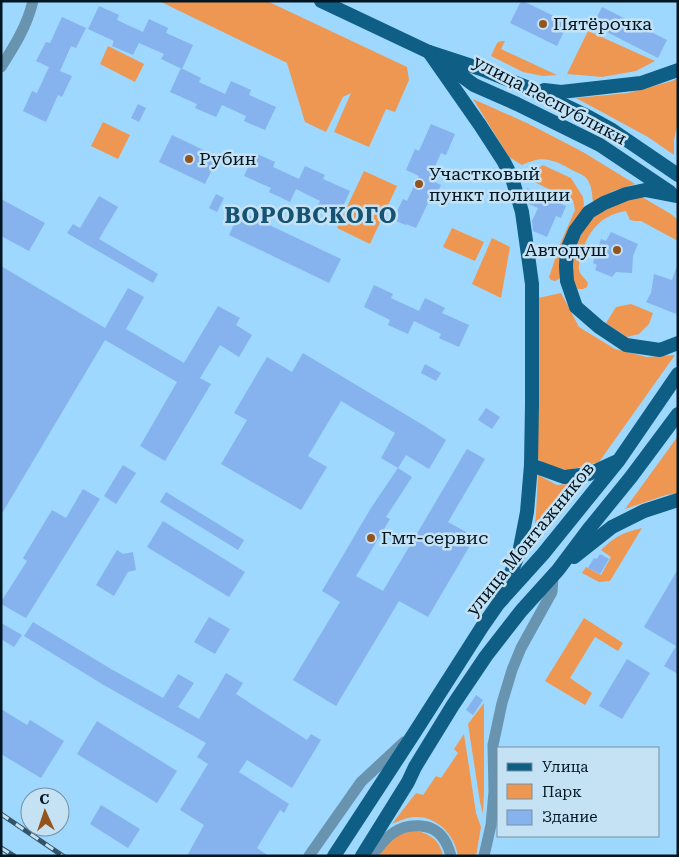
<svg xmlns="http://www.w3.org/2000/svg" width="679" height="857" viewBox="0 0 679 857" font-family="'Roboto Serif',serif">
  <style>
    .green { fill: #ee9752 }
    .building { fill: #86b2ee }
    .lines { fill: none; stroke-linecap: round; stroke-linejoin: round }
    .minor { stroke: #6994af; stroke-width: 11 }
    .major { stroke: #0e5e85; stroke-width: 14 }
    .rail-casing { stroke: #335469; stroke-width: 5 }
    .rail { stroke: #c5e2f4; stroke-width: 3; stroke-dasharray: 9; stroke-linecap: butt }
    .poi-dot { fill: #94541d; stroke: #c5e2f4; stroke-width: 2 }
    .labels { text-anchor: middle; stroke-width: 5; stroke-linejoin: round; paint-order: stroke }
    .poi-label { font-size: 18px; fill: #011623; stroke: #c5e2f4; text-anchor: start }
    .street-label { font-size: 18px; fill: #011623; stroke: #c5e2f4 }
    .district-label { font-size: 22px; font-weight: bold; letter-spacing: 1px; fill: #165372; stroke: #c5e2f4 }
  </style>
  <rect width="100%" height="100%" fill="#9ed8fe"/>
  <g class="green">
    <path d="M159,1H267L407,67L409,80L395,112L386,109L369,147L334,132L351,93L343,97L326,132L305,122L287,63Z"/>
    <path d="M588,31L655,61L636,71L602,77L567,74Z"/>
    <path d="M501,41H505L501,49L557,75L543,76L523,72L491,56L497,43Z"/>
    <path d="M108,46L144,64L135,82L100,64Z"/>
    <path d="M678,78V121L674,140V155L648,137L576,98L628,93L672,81Z"/>
    <path d="M473,99L527,123L583,152L635,184L613,191L593,202C592,194 592,186 587,179C584,175 578,173 574,171C554,160 544,154 522,165L509,157Z"/>
    <path d="M103,122L130,135L118,159L91,146Z"/>
    <path d="M543,165L571,178L583,197L584,204L583,210L559,279L555,281L551,280L549,277L561,242L575,210L573,200L536,183L533,180L534,171Z"/>
    <path d="M364,171L397,186L370,244L337,228Z"/>
    <path d="M642,197L671,214L678,220V241L641,221H635L630,220L626,211C604,214 589,229 583,250C581,256 578,264 579,270C580,275 585,278 588,283L587,287L583,289H578L574,284L572,273L574,247L589,221L602,211L630,199Z"/>
    <path d="M452,228L484,242L475,261L443,247Z"/>
    <path d="M492,238L510,247L501,298L472,284Z"/>
    <path d="M561,293L579,327L615,349L647,357L675,355L599,462L569,470L549,466L536,458L538,298Z"/>
    <path d="M631,304L653,313L649,324L639,334L627,337L606,323L616,307Z"/>
    <path d="M678,436V493L666,495L625,509Z"/>
    <path d="M538,475L557,485L582,483L533,544L536,514Z"/>
    <path d="M642,528L610,581L599,582L582,573L586,567L601,575L611,557L601,550C616,536 622,533 642,528Z"/>
    <path d="M584,618L623,643L618,651L595,637L570,678L592,693L585,705L545,681Z"/>
    <path d="M484,703V791L483,814L480,802L468,724Z"/>
    <path d="M464,734L476,813L481,827L476,856H458C455,835 437,816 415,817C407,817 399,821 392,824L416,793L423,795L436,776L441,778L458,753L454,749Z"/>
    <path d="M415,830C431,835 439,839 443,856H379L384,848L398,835Z"/>
  </g>
  <g class="building">
    <path d="M521,1H523L568,23L557,46L510,23Z"/>
    <path d="M99,6L119,15L117,20L143,32L149,19L168,28L166,33L193,45L182,69L161,59L164,54L139,43L133,55L112,46L114,41L88,29Z"/>
    <path d="M602,7L667,40L658,58L593,25Z"/>
    <path d="M62,17L86,28L76,48L71,46L60,71L72,76L62,97L58,95L46,122L23,111L32,91L37,93L49,67L36,61L46,42L50,43Z"/>
    <path d="M181,68L201,78L199,82L225,94L231,81L251,90L249,95L276,107L265,130L244,121L246,116L222,105L216,117L195,108L197,104L170,92Z"/>
    <path d="M138,104L146,108L139,122L131,118Z"/>
    <path d="M431,124L455,134L446,155L441,153L429,179L441,185L433,203L429,201L416,228L406,224V225L393,220L403,199L407,201L419,176L406,170L415,149L419,151Z"/>
    <path d="M172,135L218,157L205,184L159,162Z"/>
    <path d="M255,153L275,162L273,167L299,179L305,166L325,175L323,179L350,191L339,215L318,205L320,201L296,189L290,202L269,192L271,188L244,176Z"/>
    <path d="M527,188L566,206L561,218L556,216L547,237L533,231L532,221L538,208L529,204L525,192Z"/>
    <path d="M216,194L224,198L217,212L209,208Z"/>
    <path d="M99,196L118,207L99,239L158,274L153,283L67,233L73,224L80,228Z"/>
    <path d="M1,199L45,223L29,251L1,236Z"/>
    <path d="M240,211L341,259L329,283L229,235Z"/>
    <path d="M611,232L638,244L633,256L632,273L616,272L612,277L595,270L597,265L593,263L601,239L606,241Z"/>
    <path d="M1,266L105,328L128,288L144,297L126,329L184,363L218,306L240,318L236,325L252,335L239,357L220,345L200,378L211,384L165,461L140,446L177,382L105,340L1,515Z"/>
    <path d="M677,266L678,308L676,314L646,302L651,293L654,274L672,280Z"/>
    <path d="M374,285L393,294L391,298L419,311L425,298L445,308L442,313L469,325L459,347L439,338L441,334L414,321L408,334L388,325L390,320L364,307Z"/>
    <path d="M303,353L423,425L446,440L429,469L406,455L398,468L381,458L395,433L341,401L308,456L327,467L301,510L221,464L247,420L234,413L267,357L292,372Z"/>
    <path d="M425,364L441,373L436,381L421,373Z"/>
    <path d="M486,408L500,417L492,429L478,420Z"/>
    <path d="M467,449L485,459L448,522L475,537L428,617L399,601L336,706L293,680L340,602L322,591L371,508L398,468L412,477L386,517L390,519L356,576L383,591Z"/>
    <path d="M123,465L136,473L116,504L104,496Z"/>
    <path d="M83,489L100,499L26,618L1,604V602L27,561L23,558L52,510L66,518Z"/>
    <path d="M166,492L244,540L238,550L160,502Z"/>
    <path d="M163,521L245,572L229,597L147,547Z"/>
    <path d="M117,550L123,554L133,552L136,570L128,572L114,596L96,585Z"/>
    <path d="M600,554L609,559L600,574L588,568L594,558L597,559Z"/>
    <path d="M678,569V674L664,666L676,646L644,627Z"/>
    <path d="M209,617L230,629L215,654L194,642Z"/>
    <path d="M33,622L111,669L163,698L178,674L194,683L178,707L199,719L226,673L243,683L236,694L307,740L311,734L321,740L292,788L247,760L239,772L289,804L284,813L280,810L257,848L269,856H187L204,825L180,810L208,764L197,757L206,743L102,684L24,636Z"/>
    <path d="M1,623L22,635L14,647L1,639Z"/>
    <path d="M627,659L650,673L622,719L599,706Z"/>
    <path d="M476,695L483,700L473,715L466,710Z"/>
    <path d="M1,709L27,725L30,720L64,741L41,778L1,754Z"/>
    <path d="M97,721L177,771L157,803L77,754Z"/>
    <path d="M101,805L140,829L128,848L90,824Z"/>
  </g>
  <g class="lines">
    <g class="minor">
      <path d="M1,67C15,45 27,26 33,1"/>
      <path d="M309,856L361,782L404,742"/>
      <path d="M371,856C378,849 384,839 393,833C407,823 432,822 443,838C447,843 449,849 451,856"/>
      <path d="M484,856L491,825L494,792L493,745L502,703L512,670L521,648L552,592L553,576"/>
    </g>
    <g class="major">
      <path d="M321,1L429,52L481,69L529,88L583,114L612,130L678,175"/>
      <path d="M429,52L480,125L504,162L512,178L522,212L532,284V404L531,465L527,512L519,553L502,595"/>
      <path d="M440,60L474,85L517,104L600,145L670,192"/>
      <path d="M544,90L561,92L641,83L678,70"/>
      <path d="M676,196L645,190L626,194L604,203L589,212L575,231L567,250L566,266L567,281L576,307L599,327L626,345L660,350L678,343"/>
      <path d="M531,465L564,477L589,474L615,462"/>
      <path d="M574,557L612,527L644,511L678,500"/>
      <path d="M334,856L415,732L482,627L498,604L543,554L619,460L678,374"/>
      <path d="M362,856L408,782L415,767L453,705L486,656L521,611L558,570L588,530L631,477L678,414"/>
    </g>
    <g class="rail-casing">
      <g id="rail">
        <path d="M1,814L63,856"/>
        <path d="M1,848L14,856"/>
      </g>
    </g>
    <use href="#rail" class="rail"/>
  </g>
  <g class="poi-dot">
    <circle cx="543" cy="24" r="5"/>
    <circle cx="189" cy="159" r="5"/>
    <circle cx="419" cy="184" r="5"/>
    <circle cx="617" cy="250" r="5"/>
    <circle cx="371" cy="538" r="5"/>
  </g>
  <g class="labels">
    <g class="poi-label">
      <text x="553" y="30">Пятёрочка</text>
      <text x="199" y="165">Рубин</text>
      <text x="429" y="180">Участковый<tspan x="429" dy="21">пункт полиции</tspan></text>
      <text x="607" y="256" text-anchor="end">Автодуш</text>
      <text x="381" y="544">Гмт-сервис</text>
    </g>
    <g class="street-label">
      <text transform="translate(550 100) rotate(28)" y="6">улица Республики</text>
      <text transform="translate(530 539) rotate(-51)" y="6">улица Монтажников</text>
    </g>
    <g class="district-label">
      <text x="311" y="223">ВОРОВСКОГО</text>
    </g>
  </g>
  <rect width="679" height="857" fill="none" stroke="#011623" stroke-width="5"/>
  <rect x="497" y="747" width="162" height="90" fill="#c5e2f4" stroke="#7790a0"/>
  <rect x="507" y="763" width="25" height="8" fill="#0e5e85" stroke="#7790a0"/>
  <text x="542" y="772" font-size="15" fill="#011623">Улица</text>
  <rect x="507" y="784" width="25" height="15" fill="#ee9752" stroke="#7790a0"/>
  <text x="542" y="797" font-size="15" fill="#011623">Парк</text>
  <rect x="507" y="810" width="25" height="15" fill="#86b2ee" stroke="#7790a0"/>
  <text x="542" y="822" font-size="15" fill="#011623">Здание</text>
  <g transform="translate(45 812) rotate(357)"><circle r="24" fill="#c5e2f4" stroke="#7790a0"/>
  <path d="M0-4L9 19L0 12L-9 19Z" fill="#94541d"/>
  <text y="-8" font-size="14" font-weight="bold" text-anchor="middle" fill="#011623">С</text>
  </g>
</svg>
